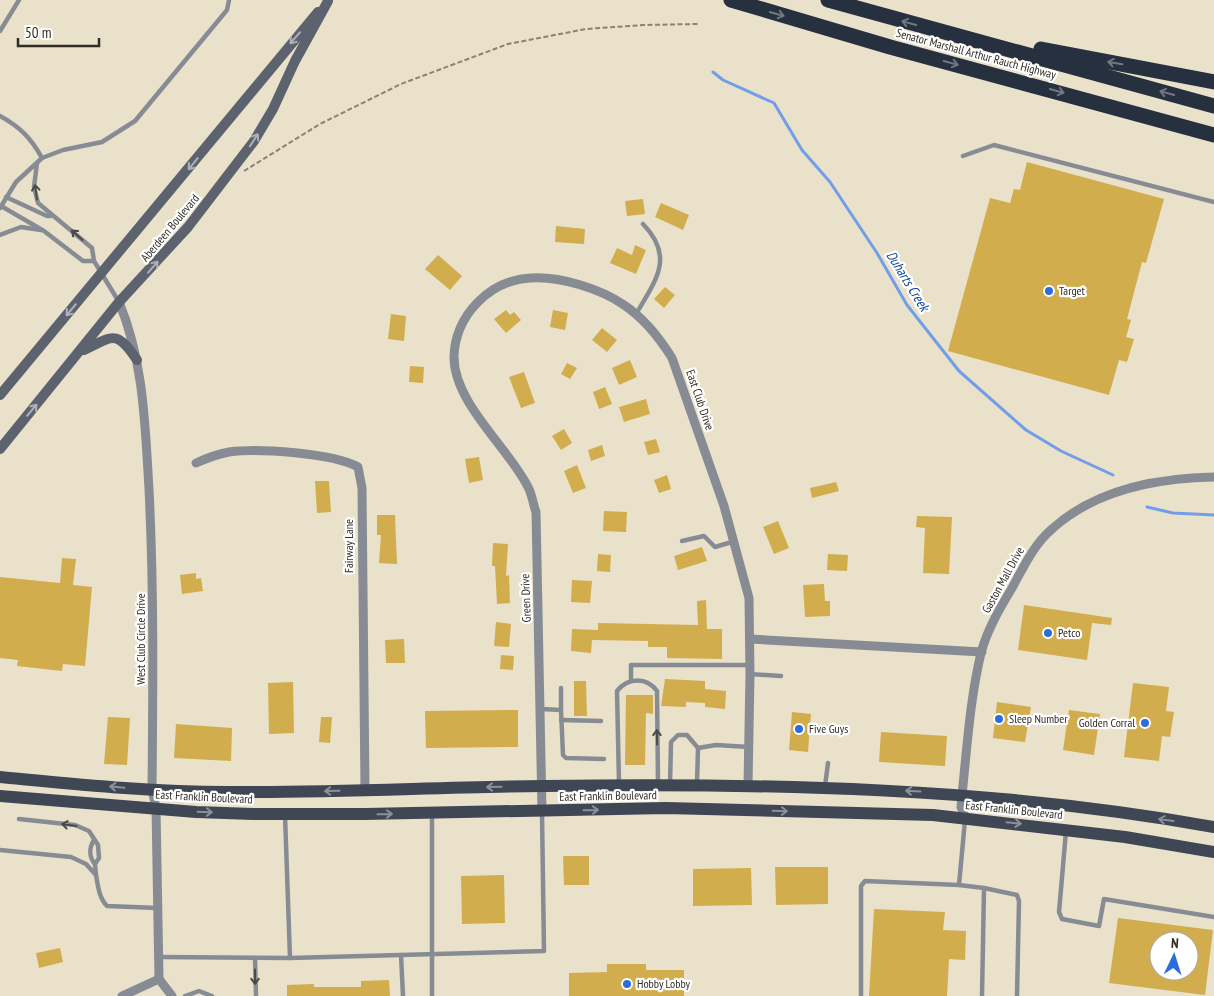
<svg xmlns="http://www.w3.org/2000/svg" width="1214" height="996" viewBox="0 0 1214 996" font-family="'PT Sans Narrow',sans-serif">
  <style>
    .lines { fill: none; stroke-linecap: round; stroke-linejoin: round }
    .stream { stroke: #719de9; stroke-width: 3 }
    .building { fill: #d2ad4d; fill-rule: evenodd }
    .path { stroke: #898374; stroke-width: 2; stroke-dasharray: 5 2.5; stroke-linecap: butt }
    .lane { stroke: #878c94; stroke-width: 4.5 }
    .street { stroke: #878c94; stroke-width: 9 }
    .secondary { stroke: #5c636f; stroke-width: 10 }
    .primary { stroke: #3f4755; stroke-width: 12 }
    .highway { stroke: #26303f; stroke-width: 15 }
    .oneway { stroke: #727882 }
    .oneway2 { stroke: #aeb1b7 }
    .oneway3 { stroke: #4b4a46 }
    .oneway4 { stroke: #8c9199 }
    .poi-dot { fill: #2d6cd9; stroke: #fff; stroke-width: 2 }
    .labels { text-anchor: middle; stroke-width: 4.5; stroke-linejoin: round; paint-order: stroke }
    .street-label { font-size: 12px; fill: #312d25; stroke: #fff }
    .poi-label { font-size: 12px; fill: #312d25; stroke: #fff; text-anchor: start }
    .water-label { font-size: 14px; font-style: italic; fill: #10439a; stroke: #fff }
  </style>
  <rect width="100%" height="100%" fill="#eae1cb"/>
  <g class="lines">
    <g class="stream">
      <path d="M713,72L723,80L774,103L802,150L830,182L877,253L907,305L959,371L1026,430L1061,451L1113,475"/>
      <path d="M1147,507L1173,513L1214,515"/>
    </g>
  </g>
  <g class="building">
    <path d="M1027,162L1164,199L1146,263L1142,262L1127,319L1131,320L1126,337L1134,339L1127,362L1119,360L1109,395L948,351L990,198L1010,203L1014,189L1020,190Z"/>
    <path d="M643,199L645,214L627,216L625,201Z"/>
    <path d="M661,203L689,215L683,230L655,217Z"/>
    <path d="M556,226L585,229L584,244L555,242Z"/>
    <path d="M635,245L646,250L636,274L610,263L617,248L632,255Z"/>
    <path d="M438,255L462,276L450,290L425,269Z"/>
    <path d="M665,287L675,295L664,308L654,299Z"/>
    <path d="M506,310L510,315L514,312L521,320L506,333L494,319Z"/>
    <path d="M553,310L568,313L565,330L550,327Z"/>
    <path d="M391,314L406,316L404,341L388,339Z"/>
    <path d="M602,328L617,340L607,352L592,340Z"/>
    <path d="M630,360L637,377L619,385L612,368Z"/>
    <path d="M567,363L577,368L570,379L561,374Z"/>
    <path d="M410,366L424,367L423,383L409,382Z"/>
    <path d="M524,372L535,403L521,408L509,377Z"/>
    <path d="M605,387L612,404L599,409L593,392Z"/>
    <path d="M646,399L650,414L624,422L619,407Z"/>
    <path d="M564,429L572,443L561,450L552,436Z"/>
    <path d="M656,439L660,452L648,455L644,442Z"/>
    <path d="M602,445L605,456L591,461L588,450Z"/>
    <path d="M479,457L483,480L469,483L465,459Z"/>
    <path d="M577,465L586,488L573,493L564,471Z"/>
    <path d="M667,475L671,489L659,493L654,480Z"/>
    <path d="M315,481H329L331,512L317,513Z"/>
    <path d="M836,482L839,491L812,498L810,488Z"/>
    <path d="M604,511L627,512L626,532L603,531Z"/>
    <path d="M377,515H395L397,564L379,563L381,535H377Z"/>
    <path d="M917,516L952,517L949,574L923,573L925,528L916,527Z"/>
    <path d="M778,521L789,548L774,554L763,527Z"/>
    <path d="M493,543L508,544L506,576L509,575L510,603L497,604L495,566H492Z"/>
    <path d="M702,547L707,561L678,570L674,556Z"/>
    <path d="M598,554L611,555L610,572L597,571Z"/>
    <path d="M828,554L848,555L847,571L827,570Z"/>
    <path d="M62,558L76,559L73,585L92,587L85,666L63,664L62,671L17,666L18,660L0,658V577L60,583Z"/>
    <path d="M196,573V579L201,578L203,591L182,594L180,575Z"/>
    <path d="M572,580L592,581L590,603L571,602Z"/>
    <path d="M824,584L825,601H830V616L805,617L803,585Z"/>
    <path d="M706,600L707,629H722V659L667,658V647H648V641L592,640L591,653L571,651L572,629L598,630V623L698,625L697,601Z"/>
    <path d="M1024,605L1112,618L1111,625L1092,623L1087,660L1018,650Z"/>
    <path d="M496,622L511,624L509,647L494,646Z"/>
    <path d="M404,639L405,663H386L385,640Z"/>
    <path d="M501,655L514,656L513,670L500,669Z"/>
    <path d="M665,679L705,681V689L726,691L725,709L705,707V703L686,702V707L661,706Z"/>
    <path d="M574,681H586L587,716H574Z"/>
    <path d="M293,682L294,733L269,734L268,683Z"/>
    <path d="M1133,683L1169,687L1166,711L1174,712L1170,737L1162,736L1159,761L1124,757Z"/>
    <path d="M626,695H653V714L646,713L645,765H625Z"/>
    <path d="M997,702L1031,707L1025,742L993,738Z"/>
    <path d="M518,710V747L426,748L425,711Z"/>
    <path d="M1069,710L1100,714L1094,755L1063,750Z"/>
    <path d="M792,712L811,714L808,752L789,750Z"/>
    <path d="M108,717L130,718L127,765L104,764Z"/>
    <path d="M321,717H332L330,743L319,742Z"/>
    <path d="M176,724L232,728L231,761L174,758Z"/>
    <path d="M881,732L947,736L945,766L879,762Z"/>
    <path d="M563,856H589V885H564Z"/>
    <path d="M775,867H828V904L776,905Z"/>
    <path d="M751,868L752,905L693,906V869Z"/>
    <path d="M504,875L505,923L462,924L461,876Z"/>
    <path d="M874,909L945,912L943,930L966,931L965,960L949,959L947,996H869Z"/>
    <path d="M1118,918L1213,930L1205,995L1109,983ZM1159,941H1189V971H1159Z"/>
    <path d="M60,948L63,962L39,968L36,953Z"/>
    <path d="M607,964H646V970H684V996H569V973L607,972Z"/>
    <path d="M389,980L390,996H287V985L314,984V987H361V981Z"/>
  </g>
  <g class="lines">
    <path class="path" d="M244,171L320,124L401,84L508,44L586,29L643,25L698,24"/>
    <g class="lane">
      <path d="M0,31L19,0"/>
      <path d="M0,116C20,127 31,138 42,158"/>
      <path d="M963,156L994,145L1214,202"/>
      <path d="M37,163L34,187L38,203L92,248L94,261L119,302"/>
      <path d="M6,197L47,216H51"/>
      <path d="M1,206L44,231L83,261H94"/>
      <path d="M0,208L16,182L42,158L63,150L102,142L135,121L227,10L229,0"/>
      <path d="M0,235L21,227L41,230"/>
      <path d="M636,314C656,280 675,257 643,224"/>
      <path d="M682,541L704,536L715,547L735,541"/>
      <path d="M750,674L781,676"/>
      <path d="M631,681V665H750"/>
      <path d="M541,709L561,710L563,755L566,758L604,759"/>
      <path d="M561,710V688"/>
      <path d="M561,720L601,721"/>
      <path d="M698,748L716,745L749,747"/>
      <path d="M619,783L617,691C628,677 647,677 657,691L658,784"/>
      <path d="M670,785L671,742L678,735H687L698,748L697,784"/>
      <path d="M825,786L828,763"/>
      <path d="M285,815L290,958L544,951L542,813"/>
      <path d="M965,820L959,885L984,888L982,996"/>
      <path d="M1066,831L1059,912L1062,919L1099,926L1104,899L1214,917"/>
      <path d="M94,840C89,848 89,857 95,864"/>
      <path d="M0,850L71,857L86,864L96,875L95,864L99,858L98,845L89,831L75,825L19,819"/>
      <path d="M96,875C98,886 99,898 107,906L158,908"/>
      <path d="M984,888L1017,895L1019,901L1017,996"/>
      <path d="M401,955L403,996"/>
      <path d="M159,957L290,958"/>
      <path d="M255,958L256,996"/>
      <path d="M185,996L199,991L212,996"/>
      <path d="M432,996V814"/>
      <path d="M861,996V886L865,881L959,885"/>
    </g>
    <g class="street">
      <path d="M119,302C144,362 145,425 149,489C154,589 153,689 152,789L156,808L159,979"/>
      <path d="M196,463C207,458 218,454 229,452C258,448 333,453 358,467L362,488L365,790"/>
      <path d="M750,639L982,652"/>
      <path d="M542,811L536,512C533,504 532,494 528,487C508,447 454,403 454,357C455,316 489,280 531,278C560,276 601,289 624,305C645,319 659,337 672,358L724,506L749,598L750,674L748,785"/>
      <path d="M966,819L961,807L962,795C967,748 970,699 981,653C987,630 1000,608 1012,588C1023,568 1034,544 1052,529C1096,489 1157,478 1214,477"/>
      <path d="M159,979L172,996"/>
      <path d="M122,996L159,979"/>
    </g>
    <g class="secondary">
      <path d="M84,350C113,336 116,329 137,360"/>
      <path d="M0,395L318,12"/>
      <path d="M0,449L119,302L188,227L254,141L273,109L295,61L328,1"/>
    </g>
    <g class="primary">
      <path d="M0,777C75,784 151,792 226,792C332,793 438,787 544,786C768,783 993,787 1214,827"/>
      <path d="M0,796L196,812L253,814H365L666,808L933,815L1125,837L1214,852"/>
    </g>
    <g class="highway">
      <path d="M731,0L890,47L1214,135"/>
      <path d="M828,0L1214,106"/>
      <path d="M1041,49L1214,82"/>
    </g>
  </g>
  <defs><path id="oneway-shaft" d="M-6 0H5M1.5-3L5.5 0L1.5 3" fill="none" stroke-width="1.6" stroke-linecap="round" stroke-linejoin="round" transform="scale(1.25)"/></defs>
  <g class="oneway">
    <use href="#oneway-shaft" transform="translate(777 14) rotate(16)"/>
    <use href="#oneway-shaft" transform="translate(909 23) rotate(-165)"/>
    <use href="#oneway-shaft" transform="translate(951 63) rotate(15)"/>
    <use href="#oneway-shaft" transform="translate(1115 63) rotate(-170)"/>
    <use href="#oneway-shaft" transform="translate(1057 91) rotate(16)"/>
    <use href="#oneway-shaft" transform="translate(1167 93) rotate(-165)"/>
  </g>
  <g class="oneway2">
    <use href="#oneway-shaft" transform="translate(295 38) rotate(131)"/>
    <use href="#oneway-shaft" transform="translate(254 140) rotate(-57)"/>
    <use href="#oneway-shaft" transform="translate(193 164) rotate(129)"/>
    <use href="#oneway-shaft" transform="translate(153 267) rotate(-49)"/>
    <use href="#oneway-shaft" transform="translate(71 310) rotate(130)"/>
    <use href="#oneway-shaft" transform="translate(32 410) rotate(-50)"/>
  </g>
  <g class="oneway3">
    <use href="#oneway-shaft" transform="translate(36 192) rotate(-97)"/>
    <use href="#oneway-shaft" transform="translate(77 235) rotate(-138)"/>
    <use href="#oneway-shaft" transform="translate(657 737) rotate(-91)"/>
    <use href="#oneway-shaft" transform="translate(69 825) rotate(-172)"/>
    <use href="#oneway-shaft" transform="translate(255 977) rotate(90)"/>
  </g>
  <g class="oneway4">
    <use href="#oneway-shaft" transform="translate(117 787) rotate(-175)"/>
    <use href="#oneway-shaft" transform="translate(494 787) rotate(179)"/>
    <use href="#oneway-shaft" transform="translate(332 791) rotate(179)"/>
    <use href="#oneway-shaft" transform="translate(913 791) rotate(-177)"/>
    <use href="#oneway-shaft" transform="translate(591 810) rotate(-1)"/>
    <use href="#oneway-shaft" transform="translate(780 811) rotate(2)"/>
    <use href="#oneway-shaft" transform="translate(205 812) rotate(2)"/>
    <use href="#oneway-shaft" transform="translate(385 814) rotate(-1)"/>
    <use href="#oneway-shaft" transform="translate(1166 820) rotate(-172)"/>
    <use href="#oneway-shaft" transform="translate(1014 823) rotate(6)"/>
  </g>
  <g class="poi-dot">
    <circle cx="1049" cy="291" r="5"/>
    <circle cx="1048" cy="633" r="5"/>
    <circle cx="999" cy="719" r="5"/>
    <circle cx="1145" cy="723" r="5"/>
    <circle cx="799" cy="729" r="5"/>
    <circle cx="627" cy="984" r="5"/>
  </g>
  <g class="labels">
    <g class="street-label">
      <text transform="translate(976 54) rotate(15)" y="4">Senator Marshall Arthur Rauch Highway</text>
      <text transform="translate(170 228) rotate(-50)" y="4">Aberdeen Boulevard</text>
      <text transform="translate(700 400) rotate(71)" y="4">East Club Drive</text>
      <text transform="translate(349 546) rotate(-90)" y="4">Fairway Lane</text>
      <text transform="translate(1003 580) rotate(-61)" y="4">Gaston Mall Drive</text>
      <text transform="translate(526 598) rotate(-92)" y="4">Green Drive</text>
      <text transform="translate(141 639) rotate(-90)" y="4">West Club Circle Drive</text>
      <text transform="translate(608 796) rotate(-1)" y="4">East Franklin Boulevard</text>
      <text transform="translate(204 797) rotate(3)" y="4">East Franklin Boulevard</text>
      <text transform="translate(1014 810) rotate(6)" y="4">East Franklin Boulevard</text>
    </g>
    <g class="poi-label">
      <text x="1059" y="295">Target</text>
      <text x="1058" y="637">Petco</text>
      <text x="1009" y="723">Sleep Number</text>
      <text x="1135" y="727" text-anchor="end">Golden Corral</text>
      <text x="809" y="733">Five Guys</text>
      <text x="637" y="988">Hobby Lobby</text>
    </g>
    <g class="water-label">
      <text transform="translate(908 281) rotate(58)" y="5">Duharts Creek</text>
    </g>
  </g>
  <g transform="translate(1174 956) rotate(4)"><circle r="24" fill="#ffffff" stroke="#adaba8"/>
  <path d="M0-4L9 19L0 12L-9 19Z" fill="#2d6cd9"/>
  <text y="-8" font-size="14" font-weight="bold" text-anchor="middle" fill="#312d25">N</text>
  </g>
  <path d="M18 38v8h81v-8" fill="none" stroke="#312d25" stroke-width="2.5"/>
  <text x="25" y="38" font-size="15" fill="#312d25" stroke="#ffffff" stroke-width="4" paint-order="stroke">50 m</text>
</svg>
